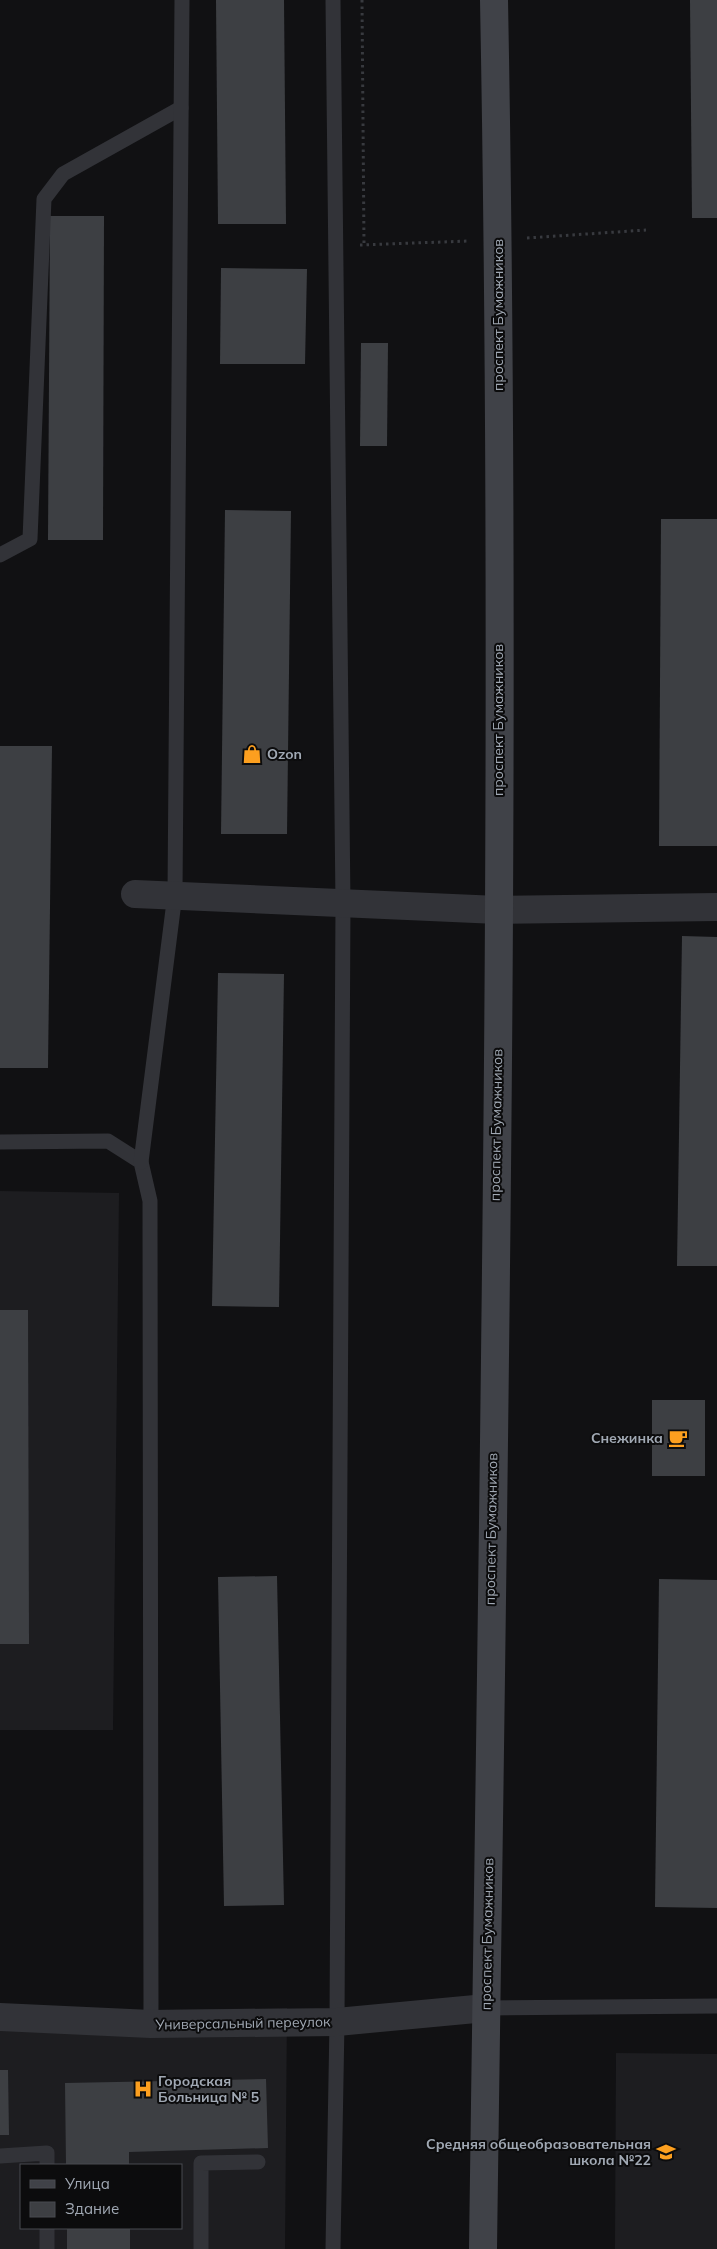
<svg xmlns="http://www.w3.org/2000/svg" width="717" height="2249" viewBox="0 0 717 2249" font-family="Mulish,sans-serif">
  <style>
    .built { fill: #1d1d20; fill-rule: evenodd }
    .building { fill: #3d3f43 }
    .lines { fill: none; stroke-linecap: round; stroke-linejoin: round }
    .path { stroke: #383a3f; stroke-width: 3; stroke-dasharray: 2.5 4; stroke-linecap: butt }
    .lane { stroke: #323338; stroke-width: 15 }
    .street { stroke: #323338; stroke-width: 28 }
    .secondary { stroke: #404248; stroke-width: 28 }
    .labels { text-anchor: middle; stroke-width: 4; stroke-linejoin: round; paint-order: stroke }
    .street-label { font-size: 14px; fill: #a1a9b4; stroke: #0c0c0d }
    .poi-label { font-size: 14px; font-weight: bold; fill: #a1a9b4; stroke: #0c0c0d; text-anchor: start }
  </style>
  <rect width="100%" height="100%" fill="#111113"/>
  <g class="built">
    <path d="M0,1191L119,1193L113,1730H0Z"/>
    <path d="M287,2008L285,2249H0V2012ZM21,2165H181V2228H21Z"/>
    <path d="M616,2053L717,2054V2249H615Z"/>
  </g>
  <g class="building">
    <path d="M216,0H284L286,224H218Z"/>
    <path d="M690,0H717V218H692Z"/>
    <path d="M50,216H104L103,540H48Z"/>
    <path d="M221,268L307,269L305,364H220Z"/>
    <path d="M361,343H388L387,446H360Z"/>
    <path d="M225,510L291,511L287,834H221Z"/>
    <path d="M661,519H717V846H659Z"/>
    <path d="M0,746H52L48,1068H0Z"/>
    <path d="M682,936L717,937V1266H677Z"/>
    <path d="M218,973L284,974L279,1307L212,1306Z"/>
    <path d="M0,1310H28L29,1644H0Z"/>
    <rect x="652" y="1400" width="53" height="76"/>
    <path d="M277,1576L284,1905L224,1906L218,1577Z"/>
    <path d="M659,1579L717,1580V1908L655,1907Z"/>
    <path d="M0,2070H8L9,2135H0Z"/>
    <path d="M266,2079L268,2148L129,2152V2165H66L65,2083Z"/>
    <rect x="67" y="2228" width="63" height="21"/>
  </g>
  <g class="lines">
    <g class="path">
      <path d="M362,0L364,245"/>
      <path d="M527,238L646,230"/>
      <path d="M360,245L469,241"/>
    </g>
    <g class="lane">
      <path d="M333,0L343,904L337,2022L333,2249"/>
      <path d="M0,555L30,539L44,199L63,174L181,108"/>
      <path d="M0,1142L108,1141L141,1162L150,1201L151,2024"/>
      <path d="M141,1162L175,894L182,0"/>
      <path d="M486,2008L717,2006"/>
      <path d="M0,2156L47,2153V2165"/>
      <path d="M47,2228V2249"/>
      <path d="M201,2249V2163L258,2162"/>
    </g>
    <g class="street">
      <path d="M135,894L498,910L717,907"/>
      <path d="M0,2017L151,2024L337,2022L486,2008"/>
    </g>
    <path class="secondary" d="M483,2249C493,1500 508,749 494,0"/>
  </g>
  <defs>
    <g id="shop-bare" transform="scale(1.5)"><path d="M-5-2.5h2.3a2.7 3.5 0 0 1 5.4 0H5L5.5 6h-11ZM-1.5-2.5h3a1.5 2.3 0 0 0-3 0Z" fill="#fc9f1f" stroke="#0c0c0d" stroke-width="2.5" paint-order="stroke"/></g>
    <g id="cafe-bare" transform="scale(1.5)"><path d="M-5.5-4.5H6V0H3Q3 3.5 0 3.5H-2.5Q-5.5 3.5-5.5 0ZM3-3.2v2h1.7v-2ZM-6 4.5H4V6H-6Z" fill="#fc9f1f" stroke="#0c0c0d" stroke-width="2.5" paint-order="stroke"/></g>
    <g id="hospital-bare" transform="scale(1.5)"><path d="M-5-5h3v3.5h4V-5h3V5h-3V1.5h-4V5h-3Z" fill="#fc9f1f" stroke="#0c0c0d" stroke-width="2.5" paint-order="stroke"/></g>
    <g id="school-bare" transform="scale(1.5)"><path d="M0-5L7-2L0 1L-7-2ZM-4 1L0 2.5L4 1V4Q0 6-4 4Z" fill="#fc9f1f" stroke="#0c0c0d" stroke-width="2.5" paint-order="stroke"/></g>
  </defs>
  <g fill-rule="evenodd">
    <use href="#shop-bare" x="252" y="754"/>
    <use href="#cafe-bare" x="678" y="1438"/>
    <use href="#hospital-bare" x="143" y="2089"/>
    <use href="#school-bare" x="666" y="2152"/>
  </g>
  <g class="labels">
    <g class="street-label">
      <text transform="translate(498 315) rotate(-90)" y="5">проспект Бумажников</text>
      <text transform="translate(498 720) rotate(-90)" y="5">проспект Бумажников</text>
      <text transform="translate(496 1125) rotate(-89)" y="5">проспект Бумажников</text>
      <text transform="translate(491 1529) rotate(-89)" y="5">проспект Бумажников</text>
      <text transform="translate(487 1934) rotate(-89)" y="5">проспект Бумажников</text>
      <text transform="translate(243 2023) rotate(-1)" y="5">Универсальный переулок</text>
    </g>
    <g class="poi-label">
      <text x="267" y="759">Ozon</text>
      <text x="663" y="1443" text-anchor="end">Снежинка</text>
      <text x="158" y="2086">Городская<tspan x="158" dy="16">Больница № 5</tspan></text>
      <text x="651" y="2149" text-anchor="end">Средняя общеобразовательная<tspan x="651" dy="16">школа №22</tspan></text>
    </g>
  </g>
  <rect x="20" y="2164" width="162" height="65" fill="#0c0c0d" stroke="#484b50"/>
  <rect x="30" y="2180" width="25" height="8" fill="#404248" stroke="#484b50"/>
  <text x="65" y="2189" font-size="15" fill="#a1a9b4">Улица</text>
  <rect x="30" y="2202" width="25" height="15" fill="#3d3f43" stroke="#484b50"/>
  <text x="65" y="2214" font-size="15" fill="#a1a9b4">Здание</text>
</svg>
